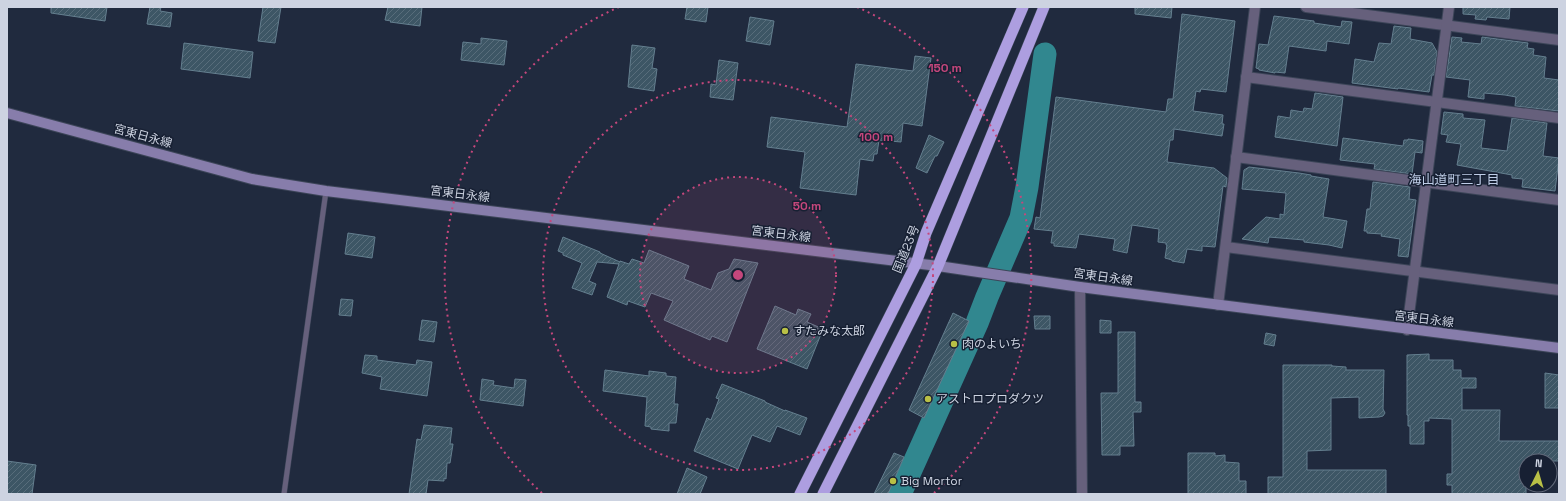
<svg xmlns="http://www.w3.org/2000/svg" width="1566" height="501" viewBox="0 0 1566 501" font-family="'Space Grotesk','Noto Sans JP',sans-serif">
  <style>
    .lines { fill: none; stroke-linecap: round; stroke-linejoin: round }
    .river { stroke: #31878f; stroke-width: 23 }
    .building { fill: url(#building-hatch); stroke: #647f8f }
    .service-casing { stroke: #3c4558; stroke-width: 6 }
    .minor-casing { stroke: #3c4558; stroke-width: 12 }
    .tertiary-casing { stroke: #3c4558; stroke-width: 12 }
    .secondary-casing { stroke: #3c4558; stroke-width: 12 }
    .trunk-casing { stroke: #3c4558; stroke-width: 12 }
    .service { stroke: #66607c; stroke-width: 5 }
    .minor { stroke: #66607c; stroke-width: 10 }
    .tertiary { stroke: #66607c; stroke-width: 10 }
    .secondary { stroke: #877dab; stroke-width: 10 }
    .trunk { stroke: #ad9ee0; stroke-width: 11 }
    .ring { fill: none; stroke: #c5477c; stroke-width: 2; stroke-dasharray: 2 4 }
    .poi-dot { fill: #b9c046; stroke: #172033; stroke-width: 1.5 }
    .labels { text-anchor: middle; stroke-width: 3; stroke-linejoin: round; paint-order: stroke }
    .street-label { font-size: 12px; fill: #cdd3e1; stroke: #172033 }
    .poi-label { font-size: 12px; fill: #cdd3e1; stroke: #172033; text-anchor: start }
    .neighbourhood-label { font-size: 13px; fill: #bfcde7; stroke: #172033 }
    .centre { fill: #c5477c; stroke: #172033; stroke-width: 2 }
    .ring-label { font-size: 12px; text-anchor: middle; font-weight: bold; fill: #c5477c; stroke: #172033; stroke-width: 3; stroke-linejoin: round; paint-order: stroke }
  </style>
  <defs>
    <pattern id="building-hatch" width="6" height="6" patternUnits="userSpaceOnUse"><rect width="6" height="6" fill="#3d5665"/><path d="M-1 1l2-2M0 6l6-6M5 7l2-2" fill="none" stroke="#586d7b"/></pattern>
  </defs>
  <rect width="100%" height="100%" fill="#202a3e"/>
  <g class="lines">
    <path class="river" d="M900,494L977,323L987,297L1021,218L1027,187L1045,54"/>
  </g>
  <g class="building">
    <path d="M51,7H107L105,21L51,13Z"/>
    <path d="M150,7H161L160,11L172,13L170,27L147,24Z"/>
    <path d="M263,7H281L275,43L258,41Z"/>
    <path d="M388,7H422L420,26L390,22L391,21L385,20Z"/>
    <path d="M687,7H708L706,22L685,19Z"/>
    <path d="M1135,7H1172L1171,18L1135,14Z"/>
    <path d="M1463,7H1510L1509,19L1487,17L1486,20L1475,19L1476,15L1463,14Z"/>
    <path d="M1182,14L1235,21L1226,92L1201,89L1200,92L1196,91L1193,111L1223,115L1222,124H1224L1222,136L1174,129L1173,140H1170L1167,162L1214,168L1227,178L1226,187L1223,186L1215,247L1202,246V251L1187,249L1184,263L1172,261V260L1165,258L1167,245H1166V243L1158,242L1159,229L1132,225L1127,253L1113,250L1115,239L1079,234L1076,248L1054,246V243H1051L1053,231L1034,229L1036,217L1040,218L1056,97L1166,112L1168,99H1173Z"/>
    <path d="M1274,16L1314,21V23L1341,27L1342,21L1352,22L1349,44L1327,41L1326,51L1289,46L1285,73L1275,72V73L1259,70V69L1256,68L1259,44L1268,45Z"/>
    <path d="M750,17L774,21L770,45L746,41Z"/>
    <path d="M1394,26L1411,28L1410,39L1432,43L1437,52L1434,75H1432L1429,92L1398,88V89L1352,83L1355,59L1374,62L1379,43L1391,44Z"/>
    <path d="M1452,37L1462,38L1461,42L1481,44L1482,37L1528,43L1527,48L1534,49L1533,55L1546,57L1544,78L1559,80V111L1515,106L1516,97L1505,95L1484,93V99L1468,97L1470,80L1446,77Z"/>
    <path d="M481,38L507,41L504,65L461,60L463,42L481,44Z"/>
    <path d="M184,43L253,52L250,78L181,69Z"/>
    <path d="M632,45L655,48L652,68L657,69L654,91L628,87Z"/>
    <path d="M915,56L931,58L922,126L903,123L901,142L879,140L877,154H874L873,161L860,159L856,195L800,188L805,152L767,147L771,117L847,127L856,64L913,71Z"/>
    <path d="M719,60L738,63L733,100L710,97L711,84L716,85Z"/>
    <path d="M1315,93L1343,97L1337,146L1275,137L1278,116L1290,118L1291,110L1303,112L1304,108L1312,109Z"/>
    <path d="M1444,112L1463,114V118L1485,120L1481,148L1507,151L1512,118L1547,123L1543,156L1559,158L1555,191L1522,187L1523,179L1512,178V175L1457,165L1461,144L1446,142L1448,135L1441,134Z"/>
    <path d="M929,135L944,142L937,156H935L927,173L916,168Z"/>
    <path d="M1343,138L1403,146L1404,140H1408V139L1423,141L1422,153L1415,152L1412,174L1374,169L1375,164L1340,160Z"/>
    <path d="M1249,167L1299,173L1311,175V176L1329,179L1323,217L1347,221L1342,248L1329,245L1304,242V240L1269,237L1268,243L1242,239L1266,217L1280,219V214L1284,215L1286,193L1242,189L1244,170Z"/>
    <path d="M1373,182L1410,187L1409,199L1416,200L1408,257L1398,256L1400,239L1381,236L1382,234L1367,233V231H1364L1367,209H1370Z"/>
    <path d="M348,233L375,237L372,258L345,254Z"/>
    <path d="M563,237L600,252V253L620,262V261L629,264L632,259L644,263L649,250L689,266L684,279L711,290L718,273L729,269L734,259L758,263L727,342L712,336L710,340L664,320L673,301L651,293L645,307L628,301L627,305L607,297L619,264L597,262L589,281L596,284L592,295L572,288L582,263L563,255V253L558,251Z"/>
    <path d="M341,299L353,300L351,316L339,315Z"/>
    <path d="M775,306L796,315L798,309L811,314L807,322L823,329L807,369L757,349Z"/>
    <path d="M953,313L969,321L924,418L909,410Z"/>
    <path d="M1034,316H1050V329H1035Z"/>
    <path d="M422,320L437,322L434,342L419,340Z"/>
    <path d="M1100,320L1111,321V333H1100Z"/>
    <path d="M1118,332H1135V402H1141V412H1133L1134,446H1120V455H1102L1101,393H1118Z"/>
    <path d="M1266,333L1276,335L1274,346L1264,344Z"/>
    <path d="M1429,354V360H1453V370H1461V378H1476V388H1462V410H1500L1499,441H1559V461H1526V494H1452V485H1447V474H1452V419L1429,418V421H1424V444H1410V426H1408V415H1407V355Z"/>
    <path d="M365,355L377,356V360L416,365L417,360L432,362L427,396L380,389L382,377L362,373Z"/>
    <path d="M1283,365H1332V366L1346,367V370H1384L1383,409L1385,413L1383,416L1379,417L1359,418V397L1331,398V450L1307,451V470H1386V494H1268V477H1283Z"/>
    <path d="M605,370L649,376V371L666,373V376L676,377L674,404H678L676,423H669V431L651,429V427L645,426L647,397L603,391Z"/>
    <path d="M1545,373L1559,375V408H1545Z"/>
    <path d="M482,379L494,381L493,385L514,388L515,379L526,380L523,406L480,400Z"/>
    <path d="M722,384L765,401V402L785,411V410L807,418L800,435L777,426L770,442L752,435L738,469L694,451L707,418L711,420L719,399L716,398Z"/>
    <path d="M424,425L452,428L450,444H453L450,463H447L446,479L444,478V481L428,480L426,494H409L417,439L421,440Z"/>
    <path d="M894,453L904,457L888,494H874Z"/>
    <path d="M1188,453H1215V456L1225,455V462L1239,463V481H1246V494H1188Z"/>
    <path d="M7,461L36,465L32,494H7Z"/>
    <path d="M687,468L707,477L700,494H677Z"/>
  </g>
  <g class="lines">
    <g class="service-casing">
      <path id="service" d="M284,494L326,191"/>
    </g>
    <g class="minor-casing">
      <g id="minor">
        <path d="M1306,7L1559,40"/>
        <path d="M1246,77L1559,118"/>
        <path d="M1236,157L1559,200"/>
        <path d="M1226,247L1559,290"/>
        <path d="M1218,305L1255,7"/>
        <path d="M1407,330L1449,7"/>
      </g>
    </g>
    <g class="tertiary-casing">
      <path id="tertiary" d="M1080,287L1082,494"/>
    </g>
    <g class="secondary-casing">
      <path id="secondary" d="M7,113L252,179L326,191L938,266L1080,287L1559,348"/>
    </g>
    <g class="trunk-casing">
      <g id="trunk">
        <path d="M800,494L916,264L926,233L1023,7"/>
        <path d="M823,494L938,266L1044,7"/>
      </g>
    </g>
    <use href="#service" class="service"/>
    <use href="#minor" class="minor"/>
    <use href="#tertiary" class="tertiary"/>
    <use href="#secondary" class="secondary"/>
    <use href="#trunk" class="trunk"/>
  </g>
  <circle cx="738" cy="275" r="98" fill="#c5477c" fill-opacity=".12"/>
  <g class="ring">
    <circle cx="738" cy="275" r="98"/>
    <circle cx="738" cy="275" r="195"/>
    <path d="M542 493A293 293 0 0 1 619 7M857 7A293 293 0 0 1 934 493"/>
  </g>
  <g class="poi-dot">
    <circle cx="785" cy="331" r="4"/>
    <circle cx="954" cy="344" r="4"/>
    <circle cx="928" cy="399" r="4"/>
    <circle cx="893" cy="481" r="4"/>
  </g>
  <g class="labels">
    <g class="street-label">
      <text transform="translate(143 136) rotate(15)" y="4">宮東日永線</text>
      <text transform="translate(460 194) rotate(7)" y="4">宮東日永線</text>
      <text transform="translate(781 234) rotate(7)" y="4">宮東日永線</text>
      <text transform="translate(906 249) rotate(-68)" y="4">国道23号</text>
      <text transform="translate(1103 277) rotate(8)" y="4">宮東日永線</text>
      <text transform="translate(1424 319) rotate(7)" y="4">宮東日永線</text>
    </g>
    <g class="poi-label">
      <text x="793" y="335">すたみな太郎</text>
      <text x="962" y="348">肉のよいち</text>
      <text x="936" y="403">アストロプロダクツ</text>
      <text x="901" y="485">Big Mortor</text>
    </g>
    <g class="neighbourhood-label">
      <text x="1454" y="184">海山道町三丁目</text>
    </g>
  </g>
  <circle cx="738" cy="275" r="6" class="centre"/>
  <g class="ring-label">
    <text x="945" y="72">150 m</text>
    <text x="876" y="141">100 m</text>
    <text x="807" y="210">50 m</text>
  </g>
  <rect width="1566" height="501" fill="none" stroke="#cdd3e1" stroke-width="16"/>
  <g transform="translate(1538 473) rotate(5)"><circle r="19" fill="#172033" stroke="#606879"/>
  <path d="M0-3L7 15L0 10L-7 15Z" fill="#b9c046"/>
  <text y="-6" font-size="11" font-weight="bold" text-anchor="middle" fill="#cdd3e1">N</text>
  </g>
</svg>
